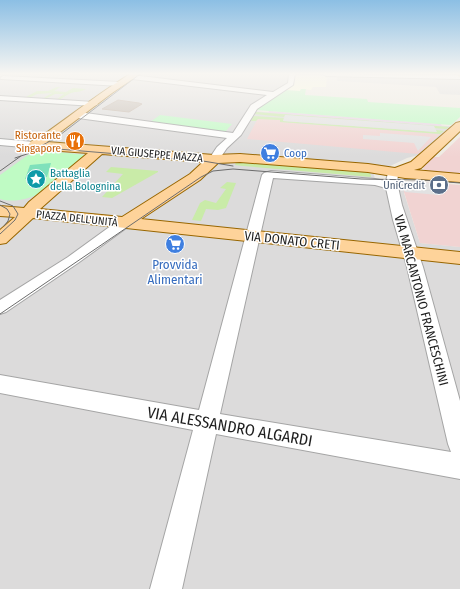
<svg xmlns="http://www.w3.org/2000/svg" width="460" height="589" viewBox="0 0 460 589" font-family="'Fira Sans Condensed',sans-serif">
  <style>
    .residential { fill: #dcdbdb }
    .commercial { fill: #f1d3d2 }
    .industrial { fill: #e8d5e5 }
    .education { fill: #ffd }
    .grass { fill: #c9eba8 }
    .park { fill: #bffbc4 }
    .pitch { fill: #7fe1bb }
    .parking { fill: #e2e2e2 }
    .building { fill: #c4bbb3; stroke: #c1b2a5 }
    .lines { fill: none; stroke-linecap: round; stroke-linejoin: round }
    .minor-casing { stroke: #a5a5a5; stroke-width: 2 }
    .major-casing { stroke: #986600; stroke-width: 2 }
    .minor { fill: #fff; fill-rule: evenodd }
    .major { fill: #fed39a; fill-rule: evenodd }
    .tram { stroke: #6c6c6c; stroke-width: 1 }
    .labels { text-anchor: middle; stroke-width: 3; stroke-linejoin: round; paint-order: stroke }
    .far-food-label { font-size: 11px; fill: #c56008; stroke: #fff; text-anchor: end }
    .far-shop-label { font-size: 11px; fill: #366cbe; stroke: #fff; text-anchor: start }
    .far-street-label { font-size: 11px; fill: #1e1e1e; stroke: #fff }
    .far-culture-label { font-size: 11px; fill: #0d838f; stroke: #fff; text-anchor: start }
    .far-service-label { font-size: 11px; fill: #4e5e75; stroke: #fff; text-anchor: end }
    .street-label { font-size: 13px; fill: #1e1e1e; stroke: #fff }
    .shop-label { font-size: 13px; fill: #366cbe; stroke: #fff }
    .near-street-label { font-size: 16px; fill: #1e1e1e; stroke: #fff }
  </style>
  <rect width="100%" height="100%" fill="#efebe3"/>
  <path class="residential" d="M0,74H460V95L440,94L436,87L337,81V77L333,76L294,79L291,86L251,111L459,127L430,152L407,158L388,167L372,166L376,184L383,186H400L403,182L411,181L460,184L413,181L404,193L420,243L460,247V589H0Z"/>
  <g class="commercial">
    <path d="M258,118L280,120V122L440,134L418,154L247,139Z"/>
    <path d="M460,137V176L428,173L422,167V165L434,157H439Z"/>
    <path d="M413,181L460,185V247L420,243L404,192V186Z"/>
  </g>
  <path class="industrial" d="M269,111L441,124L442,126L268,113Z"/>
  <path class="education" d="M295,75L333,76V77H327L326,87H313L311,90L301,89L300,91L284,90L291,86Z"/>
  <g class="grass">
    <path d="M57,87H60L54,91L66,92L73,88L86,89C79,93 77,91 71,93C65,95 62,100 56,100L64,94H55L47,98H53L42,99L52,93L37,94L29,98H24L37,91H48Z"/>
    <path d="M256,112L449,127L446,129L434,128L433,126L285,115L284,117L254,114Z"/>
    <path d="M253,116L284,118L283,121L436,132V130L444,131L440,134L280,122V120L258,119L256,121H251Z"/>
    <path d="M237,160L370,172L371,177L243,166L235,165Z"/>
    <path d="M111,167L158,171V172L112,198L102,197L123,174L106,172Z"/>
    <path d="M227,182L236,183L226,208L218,210L206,209L201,221L192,220L200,203L205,200L216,203L226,189L220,188Z"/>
  </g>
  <g class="park">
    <path d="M301,89H306L305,95L367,99L368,102L460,108V117L451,125L256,110L284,90L300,91Z"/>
    <path d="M160,115L232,124L225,132L150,122Z"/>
    <path d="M48,151L86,155L41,193C28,199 14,203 0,199V175L28,155Z"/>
  </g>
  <path class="pitch" d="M51,163L47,177L25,179L30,165Z"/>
  <g class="parking">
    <path d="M285,115L434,126L437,132L283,121Z"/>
    <path d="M380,133L421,136L431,137L418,151L414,143L363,139V135L380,136Z"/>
    <path d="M413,181L434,183L439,195L405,192L404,186Z"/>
  </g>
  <path class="building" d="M118,100L139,103L142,104L129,112L102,109Z"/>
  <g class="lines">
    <g class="minor-casing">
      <g id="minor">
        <path d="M289,74H295L293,85L257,109L241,135L227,148L218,161L214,162L209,159L217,147L227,138L78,118L74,115L78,112L233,133L251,105L267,95L132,79L129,77L132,75L273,92L288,83Z"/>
        <path d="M323,74L460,75V79L326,76Z"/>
        <path d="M3,76L120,82L123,84L120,86L1,79L0,78Z"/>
        <path d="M0,96L94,102L98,104L94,106L0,100Z"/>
        <path d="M0,139L34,142L39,145L34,148L0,145Z"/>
        <path d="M271,171L375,179L386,181L388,173L392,172L398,175L397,182L402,205L423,267L460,401V479L216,434L182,589H150L193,430L0,393V375L199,410L262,175L264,173ZM273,178L375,185L386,188L393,220L407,267L448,444L451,452L220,414Z"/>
        <path d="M124,219L129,220L131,223L129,226L78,263L6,312L0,314V300L68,257L119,220Z"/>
      </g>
    </g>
    <g class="major-casing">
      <g id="major">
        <path d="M130,74H140L112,93L47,142L214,155L240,154L368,164L395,168L411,162L456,123L460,122V131L421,168L414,170L460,174V182L405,178L368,172L240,162L218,163L200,180L141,219L460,252V264L33,218L6,243L0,244V230L15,217L0,216V206L24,208L29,202L88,153L34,149L30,148L28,145C32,139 40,137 46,133C74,113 101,92 130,74ZM102,154L203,162L190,174L122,217L40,209Z"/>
        <path d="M455,74H460V77Z"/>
      </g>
    </g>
    <use href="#minor" class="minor"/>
    <use href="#major" class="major"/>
    <g class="tram">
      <path d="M37,148L56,138L140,74"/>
      <path d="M15,158L36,151L58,149L203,161L233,166"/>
      <path d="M0,171L21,156"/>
      <path d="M0,201L13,206L18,214L15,220L0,234"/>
      <path d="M0,205L7,209L10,214L8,221L4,226"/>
      <path d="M0,314L201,177L213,171L233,169L361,179L422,180L460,183"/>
    </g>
  </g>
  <linearGradient id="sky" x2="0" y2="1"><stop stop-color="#8cbfe4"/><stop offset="0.47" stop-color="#f8f6f2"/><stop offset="1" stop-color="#f8f6f2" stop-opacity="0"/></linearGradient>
  <rect width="460" height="157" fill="url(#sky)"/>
  <defs>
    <g id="restaurant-disc" transform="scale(1)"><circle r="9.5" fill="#e8710a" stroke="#fff"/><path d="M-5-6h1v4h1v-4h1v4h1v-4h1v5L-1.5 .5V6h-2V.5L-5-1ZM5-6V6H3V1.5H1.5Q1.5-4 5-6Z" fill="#fff"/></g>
    <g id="supermarket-disc" transform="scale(1)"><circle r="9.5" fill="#3f7fe0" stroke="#fff"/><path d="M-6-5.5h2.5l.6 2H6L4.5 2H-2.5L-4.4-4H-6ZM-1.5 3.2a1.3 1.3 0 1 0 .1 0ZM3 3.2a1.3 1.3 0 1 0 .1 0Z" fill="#fff"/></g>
    <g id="sight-disc" transform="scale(1)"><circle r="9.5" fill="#0f9aa8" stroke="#fff"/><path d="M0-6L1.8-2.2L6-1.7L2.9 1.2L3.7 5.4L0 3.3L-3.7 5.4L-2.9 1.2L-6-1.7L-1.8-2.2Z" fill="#fff"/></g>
    <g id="bank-disc" transform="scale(1)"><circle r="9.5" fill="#5c6f8a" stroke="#fff"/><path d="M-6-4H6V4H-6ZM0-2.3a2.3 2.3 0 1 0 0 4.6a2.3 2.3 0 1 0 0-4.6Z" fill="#fff"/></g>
  </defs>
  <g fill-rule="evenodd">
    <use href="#restaurant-disc" x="75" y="141"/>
    <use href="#supermarket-disc" x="270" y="153"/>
    <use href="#sight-disc" x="36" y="179"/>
    <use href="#bank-disc" x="439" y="185"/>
    <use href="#supermarket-disc" x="175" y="244"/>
  </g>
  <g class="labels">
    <g class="far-food-label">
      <text x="61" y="139">Ristorante<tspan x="61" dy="13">Singapore</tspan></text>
    </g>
    <g class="far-shop-label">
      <text x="284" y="157">Coop</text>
    </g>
    <g class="far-street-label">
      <text transform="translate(157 154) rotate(5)" y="4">VIA GIUSEPPE MAZZA</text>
      <text transform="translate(77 218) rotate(6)" y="4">PIAZZA DELL'UNITÀ</text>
    </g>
    <g class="far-culture-label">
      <text x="50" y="177">Battaglia<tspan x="50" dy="13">della Bolognina</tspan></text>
    </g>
    <g class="far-service-label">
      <text x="425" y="189">UniCredit</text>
    </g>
    <g class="street-label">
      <text transform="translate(292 240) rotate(6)" y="5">VIA DONATO CRETI</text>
      <text transform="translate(422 300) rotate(75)" y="5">VIA MARCANTONIO FRANCESCHINI</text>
    </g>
    <g class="shop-label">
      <text x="175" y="269">Provvida<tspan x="175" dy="15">Alimentari</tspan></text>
    </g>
    <g class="near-street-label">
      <text transform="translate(230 426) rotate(10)" y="6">VIA ALESSANDRO ALGARDI</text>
    </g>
  </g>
</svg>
